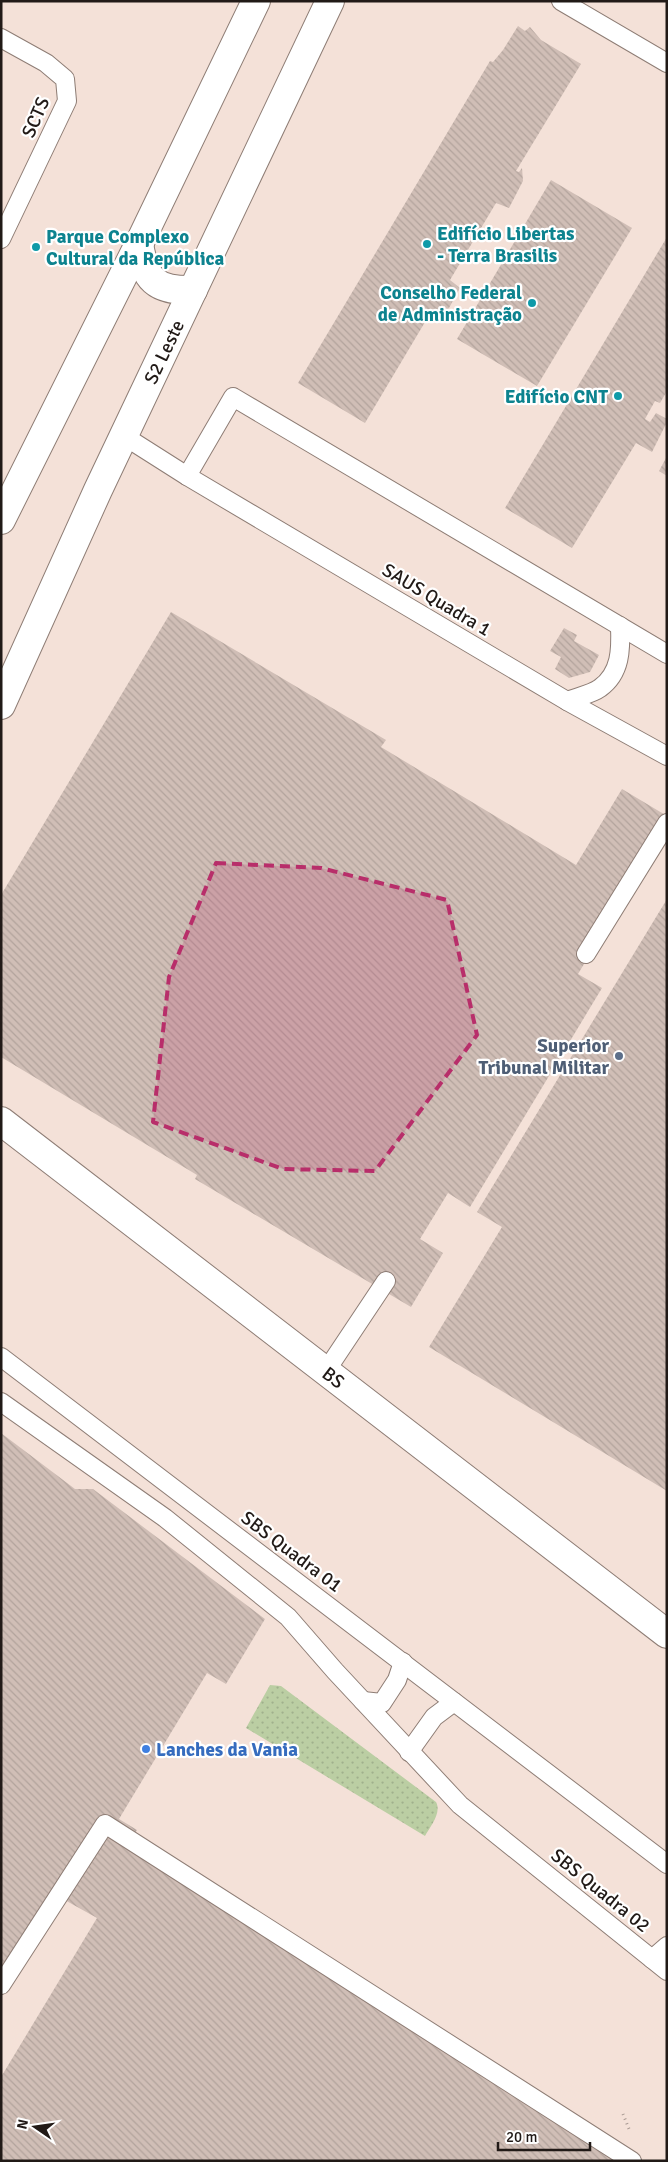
<svg xmlns="http://www.w3.org/2000/svg" width="668" height="2162" viewBox="0 0 668 2162" font-family="Signika,sans-serif">
  <style>
    .grass { fill: url(#grass-dots) }
    .building { fill: url(#building-back-hatch) }
    .lines { fill: none; stroke-linecap: round; stroke-linejoin: round }
    .lane-casing { stroke: #8e7d75; stroke-width: 20 }
    .secondary-casing { stroke: #8e7d75; stroke-width: 30 }
    .path { stroke: #aa9b94; stroke-width: 3; stroke-dasharray: 1 4; stroke-linecap: butt }
    .lane { stroke: #fff; stroke-width: 18 }
    .secondary { stroke: #fff; stroke-width: 28 }
    .marked { fill: #b82e6a; fill-opacity: 0.2; stroke: #b82e6a; stroke-width: 4; stroke-dasharray: 10 6; stroke-linejoin: round }
    .culture-dot { fill: #0f9aa8; stroke: #fff; stroke-width: 2 }
    .service-dot { fill: #5c6f8a; stroke: #fff; stroke-width: 2 }
    .shop-dot { fill: #3f7fe0; stroke: #fff; stroke-width: 2 }
    .labels { text-anchor: middle; stroke-width: 4.5; stroke-linejoin: round; paint-order: stroke }
    .street-label { font-size: 19px; fill: #211a17; stroke: #fff }
    .culture-label { font-size: 19px; font-weight: bold; fill: #0d838f; stroke: #fff; text-anchor: start }
    .service-label { font-size: 19px; font-weight: bold; fill: #4e5e75; stroke: #fff; text-anchor: end }
    .shop-label { font-size: 19px; font-weight: bold; fill: #366cbe; stroke: #fff; text-anchor: start }
  </style>
  <defs>
    <pattern id="grass-dots" width="8" height="8" patternUnits="userSpaceOnUse" patternTransform="scale(1.25)"><rect width="8" height="8" fill="#bbcea3"/><path d="M2 2h.1M6 6h.1" fill="none" stroke="#a0b08c" stroke-width="1.8" stroke-linecap="round"/></pattern>
    <pattern id="building-back-hatch" width="6" height="6" patternUnits="userSpaceOnUse" patternTransform="scale(1.25)"><rect width="6" height="6" fill="#d0beb6"/><path d="M-1 5l2 2M0 0l6 6M5-1l2 2" fill="none" stroke="#b2a39c"/></pattern>
  </defs>
  <rect width="100%" height="100%" fill="#f4e1d8"/>
  <path class="grass" d="M270,1685L281,1686L436,1802C442,1813 430,1827 425,1836L246,1728Z"/>
  <g class="building">
    <path d="M518,26L525,31L530,27L541,40L581,64L516,171L519,172L522,168L523,181L509,208L496,203L450,280L460,288L449,308L436,317H433L435,314L431,312L365,423L298,383L490,61L493,62L503,50Z"/>
    <path d="M551,180L632,228L537,386L457,339Z"/>
    <path d="M667,237V391L660,403L655,401L645,419L650,422L656,413L667,419V422L652,452L636,443L572,548L505,508Z"/>
    <path d="M667,456V476L659,471Z"/>
    <path d="M171,612L386,740L381,747L576,865L622,789L667,816V826L578,974L602,988L470,1207L448,1193L420,1239L443,1253L411,1307L195,1179L197,1175L1,1057V895Z"/>
    <path d="M564,628L577,635L574,641L599,655L590,672L569,678L555,669L561,657L550,651Z"/>
    <path d="M667,899V1491L429,1347L502,1227L477,1212Z"/>
    <path d="M1,1433L75,1489H93L265,1619L226,1684L207,1673L119,1819L137,1830L127,1846L627,2161H1V2077L97,1918L54,1894L1,1981Z"/>
  </g>
  <g class="lines">
    <g class="lane-casing">
      <g id="lane">
        <path d="M561,1L667,63"/>
        <path d="M1,38L46,63L65,79L67,101L1,239"/>
        <path d="M124,436L187,476L567,701L667,756"/>
        <path d="M187,476L233,397L667,654"/>
        <path d="M567,701C577,697 592,694 600,688C621,673 621,649 620,626"/>
        <path d="M586,954L667,823"/>
        <path d="M1,1357L667,1864"/>
        <path d="M326,1371L386,1281"/>
        <path d="M1,1402L165,1518L288,1617L335,1671L460,1805L667,1971"/>
        <path d="M363,1701L382,1703L397,1680L403,1662"/>
        <path d="M409,1752L434,1717L454,1702"/>
        <path d="M652,1959L667,1946"/>
        <path d="M1,1985L105,1824L632,2161"/>
      </g>
    </g>
    <g class="secondary-casing">
      <g id="secondary">
        <path d="M139,244C145,280 155,291 193,290"/>
        <path d="M1,520L139,244L256,1"/>
        <path id="s1" d="M1,705L98,490L330,1"/>
        <path id="s2" d="M1,1121L667,1634"/>
      </g>
    </g>
    <path class="path" d="M623,2114L629,2129"/>
    <use href="#lane" class="lane"/>
    <use href="#secondary" class="secondary"/>
  </g>
  <path class="marked" d="M216,863L321,868L447,900L477,1035L375,1171L283,1169L153,1122L169,977Z"/>
  <g class="culture-dot">
    <circle cx="427" cy="244" r="5"/>
    <circle cx="36" cy="247" r="5"/>
    <circle cx="532" cy="303" r="5"/>
    <circle cx="618" cy="396" r="5"/>
  </g>
  <circle class="service-dot" cx="619" cy="1056" r="5"/>
  <circle class="shop-dot" cx="146" cy="1749" r="5"/>
  <g class="labels">
    <g class="street-label">
      <text transform="translate(35 117) rotate(-66)" y="7">SCTS</text>
      <text dy="7" stroke="none"><textPath href="#s1" startOffset="389">S2 Leste</textPath></text>
      <text transform="translate(437 599) rotate(31)" y="7">SAUS Quadra 1</text>
      <text dy="7" stroke="none"><textPath href="#s2" startOffset="420">BS</textPath></text>
      <text transform="translate(292 1551) rotate(37)" y="7">SBS Quadra 01</text>
      <text transform="translate(601 1890) rotate(39)" y="7">SBS Quadra 02</text>
    </g>
    <g class="culture-label">
      <text x="437" y="240">Edifício Libertas<tspan x="437" dy="22">- Terra Brasilis</tspan></text>
      <text x="46" y="243">Parque Complexo<tspan x="46" dy="22">Cultural da República</tspan></text>
      <text x="522" y="299" text-anchor="end">Conselho Federal<tspan x="522" dy="22">de Administração</tspan></text>
      <text x="608" y="403" text-anchor="end">Edifício CNT</text>
    </g>
    <g class="service-label">
      <text x="609" y="1052">Superior<tspan x="609" dy="22">Tribunal Militar</tspan></text>
    </g>
    <g class="shop-label">
      <text x="156" y="1756">Lanches da Vania</text>
    </g>
  </g>
  <rect width="668" height="2162" fill="none" stroke="#211a17" stroke-width="5"/>
  <g transform="translate(35 2127) rotate(283)" stroke="#ffffff" stroke-width="4" paint-order="stroke">
  <path d="M0-4L9 19L0 12L-9 19Z" fill="#211a17"/>
  <text y="-8" font-size="14" font-weight="bold" text-anchor="middle" fill="#211a17">N</text>
  </g>
  <path d="M498 2142v8h92v-8" fill="none" stroke="#211a17" stroke-width="2.5"/>
  <text x="506" y="2142" font-size="15" fill="#211a17" stroke="#ffffff" stroke-width="4" paint-order="stroke">20 m</text>
</svg>
